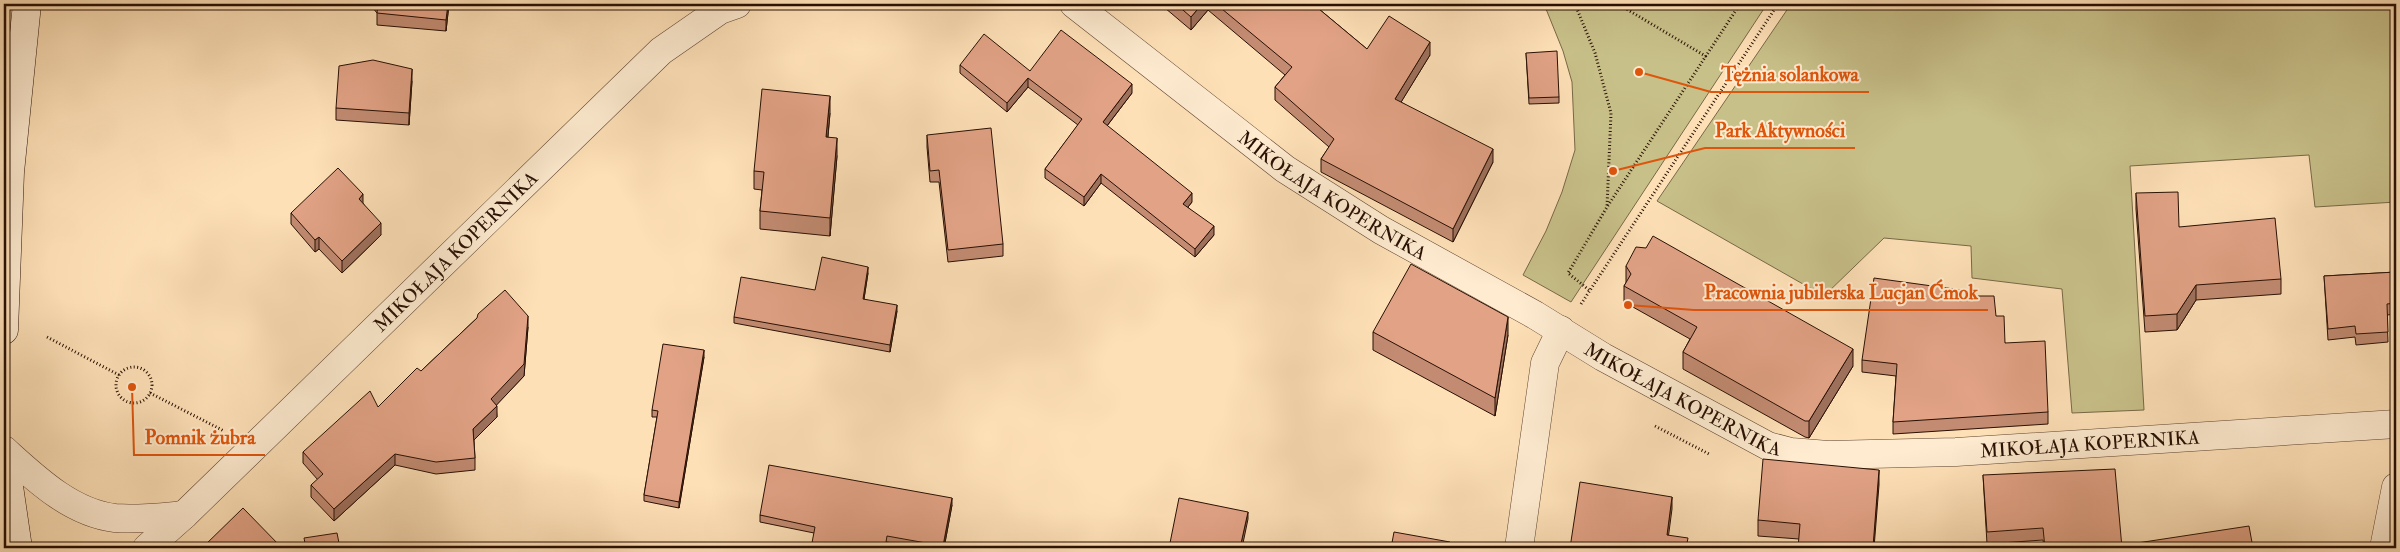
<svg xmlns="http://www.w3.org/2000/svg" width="2400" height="552" viewBox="0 0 2400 552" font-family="'IM FELL Double Pica',serif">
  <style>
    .green { fill: #c8c089; stroke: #786846 }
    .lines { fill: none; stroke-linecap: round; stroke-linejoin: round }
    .minor-casing { stroke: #5e4330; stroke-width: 29 }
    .tertiary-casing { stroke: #5e4330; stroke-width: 29 }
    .secondary-casing { stroke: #280f03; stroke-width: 29 }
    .path { stroke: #280f03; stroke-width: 3; stroke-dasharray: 1 2.5; stroke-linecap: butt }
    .minor { stroke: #feebd0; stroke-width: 28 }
    .tertiary { stroke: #feebd0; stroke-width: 28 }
    .secondary { stroke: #feebd0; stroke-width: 28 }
    .wall { fill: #c28b72; stroke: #280f03 }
    .shaded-wall { fill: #9e715d; stroke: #280f03 }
    .building { fill: #e1a285; stroke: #280f03 }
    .labels { text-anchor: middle; stroke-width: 4; stroke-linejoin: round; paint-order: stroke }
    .street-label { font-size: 19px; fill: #280f03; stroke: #feebd0 }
    .leader { fill: none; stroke: #de550c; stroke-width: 2 }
    .callout-dot { fill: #de550c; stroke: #feebd0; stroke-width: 2 }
    .callout-label { font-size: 20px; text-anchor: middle; font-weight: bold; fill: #de550c; stroke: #feebd0; stroke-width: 4; stroke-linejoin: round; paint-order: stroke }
  </style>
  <rect width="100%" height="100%" fill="#fee0b7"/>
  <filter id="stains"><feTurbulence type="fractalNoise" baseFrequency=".004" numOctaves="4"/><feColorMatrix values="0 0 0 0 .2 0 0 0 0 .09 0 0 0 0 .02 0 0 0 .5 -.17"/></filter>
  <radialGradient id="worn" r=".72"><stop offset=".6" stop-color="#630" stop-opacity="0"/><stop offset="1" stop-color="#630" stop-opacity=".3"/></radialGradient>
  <g class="green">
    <path d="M1544,4H1767L1571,302L1523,275L1546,231L1562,192L1575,150L1572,82L1563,51Z"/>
    <path d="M1791,4H2396V202L2315,207L2309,155L2130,166L2144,410L2072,413L2062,289L1972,278L1971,246L1884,238L1824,296L1657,201Z"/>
  </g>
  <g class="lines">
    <g class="minor-casing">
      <g id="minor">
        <path d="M1519,548L1545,363L1561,330"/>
        <path d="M2384,548L2396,487"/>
      </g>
    </g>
    <g class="tertiary-casing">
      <g id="tertiary">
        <path id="s1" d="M1074,4L1285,169L1381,230L1535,315L1603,357L1768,446L1791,452L1828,455L1956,452L2396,424"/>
        <path d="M4,450C35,478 71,513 115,518C137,520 162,517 184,515"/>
        <path id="s2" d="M147,548L184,515L661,51L720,10L737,4"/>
      </g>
    </g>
    <g class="secondary-casing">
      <g id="secondary">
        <path d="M4,330L10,172L27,4"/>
        <path d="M4,452L18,548"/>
      </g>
    </g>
    <g class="path">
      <path d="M1575,4L1595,53L1611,113L1607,207"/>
      <path d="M1618,4L1707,57"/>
      <path d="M1589,290L1568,273L1607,207L1740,4"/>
      <path d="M1581,304L1778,4"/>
      <path d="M47,337L119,375"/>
      <circle cx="134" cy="385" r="18"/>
      <path d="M150,393L224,431"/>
      <path d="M1655,426L1709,454"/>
    </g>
    <use href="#minor" class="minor"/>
    <use href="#tertiary" class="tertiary"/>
    <use href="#secondary" class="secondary"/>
  </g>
  <g class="wall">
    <path d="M372,4H449L446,31L377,25V13L372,7Z"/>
    <path d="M1165,4H1313L1367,49L1430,55L1401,102L1493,162L1453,242L1321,172V159L1329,147L1275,100V87L1285,75L1208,10L1191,30L1165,8Z"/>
    <path d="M1526,53L1559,97V103L1529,104Z"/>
    <path d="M960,65L1030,71L1132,93L1107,126L1192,202L1188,207L1214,235L1195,257L1101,183L1084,206L1045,178V169L1078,125L1028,87L1007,112L960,73Z"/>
    <path d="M412,81L409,125L336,120V108Z"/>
    <path d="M830,113L828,137L837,156L830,236L760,229V211L762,190L754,189V171Z"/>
    <path d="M927,135L1003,244V256L948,262L939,182H930L927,147Z"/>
    <path d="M2136,193L2179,227L2281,279V294L2196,300L2177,330L2145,332L2136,209Z"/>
    <path d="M363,203L381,235L342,273L319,249L315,252L291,224V213Z"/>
    <path d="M1626,266L1853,366L1809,438L1805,437L1683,369V352L1690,339L1624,302V286L1626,283Z"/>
    <path d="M2396,272V314L2387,315L2388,342L2356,345L2355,337L2328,340L2324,276Z"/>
    <path d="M868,273L864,299L897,311L890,352L734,323V317Z"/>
    <path d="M1976,296L1996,316L2005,343L2048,412V424L1893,434V422L1896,376L1862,372V360Z"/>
    <path d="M477,318L528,327L524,376L496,405L497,417L474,440L475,458V470L436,474L395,465L334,521L311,497V485L318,480L303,463V452L378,407L421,371Z"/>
    <path d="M1373,332L1508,335L1495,416L1373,350Z"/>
    <path d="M704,357L679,508L644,501V495L657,417H652V410Z"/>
    <path d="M1983,475L2122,548H2044L2043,540L1987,544Z"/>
    <path d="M1879,485L1799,539L1758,536V520Z"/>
    <path d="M952,505L944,548H920L887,542L814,533L760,522V515Z"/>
  </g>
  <g class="shaded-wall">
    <path d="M448,4H449L446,31V20Z"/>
    <path d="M1202,4H1208V10L1191,30V17Z"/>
    <path d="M1430,42V55L1395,112V99Z"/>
    <path d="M412,69V81L409,125V113Z"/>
    <path d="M1028,78V87L1007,112V103Z"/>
    <path d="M1132,84V93L1103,131V122Z"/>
    <path d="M830,96V113L826,155V137Z"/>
    <path d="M837,138V156L830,236V218Z"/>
    <path d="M1493,149V162L1453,242V229Z"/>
    <path d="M1101,174V183L1084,206V197Z"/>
    <path d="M1192,193V202L1183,213V204Z"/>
    <path d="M363,194V206L359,199Z"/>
    <path d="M381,223V235L342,273V261Z"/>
    <path d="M1214,226V235L1195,257V249Z"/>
    <path d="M319,237V249L315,252V240Z"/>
    <path d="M868,267V273L863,305V299Z"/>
    <path d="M2196,285V300L2177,330V314Z"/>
    <path d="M897,305V311L890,352V345Z"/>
    <path d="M528,316V327L524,376L491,411V399Z"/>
    <path d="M1508,317V335L1495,416V398Z"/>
    <path d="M1853,349V366L1809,438V421Z"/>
    <path d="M704,350V357L679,508V502Z"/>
    <path d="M497,406V417L473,441V429Z"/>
    <path d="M395,454V465L334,521V509Z"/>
    <path d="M1879,470V485L1874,548H1873Z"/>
    <path d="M1672,497V509L1667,547V535Z"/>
    <path d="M952,498V505L944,548H943Z"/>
    <path d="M1248,512V519L1242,548H1240Z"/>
  </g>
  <g class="building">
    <path d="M378,4H448L446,20L377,13Z"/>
    <path d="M1176,4H1202L1191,17Z"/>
    <path d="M1216,4H1313L1367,49L1389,16L1430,42L1395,99L1493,149L1453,229L1321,159L1334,139L1275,87L1292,67Z"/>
    <path d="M1061,30L1132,84L1103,122L1192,193L1183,204L1214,226L1195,249L1101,174L1084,197L1045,169L1082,119L1028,78L1007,103L960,65L984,34L1030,71Z"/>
    <path d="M1557,51L1559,97L1529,98L1526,53Z"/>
    <path d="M373,60L412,69L409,113L336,108L339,66Z"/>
    <path d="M762,89L830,96L826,137L837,138L830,218L760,211L764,172L754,171Z"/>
    <path d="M991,128L1003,244L948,250L939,170L930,171L927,135Z"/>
    <path d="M338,168L363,194L359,199L381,223L342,261L319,237L315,240L291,213Z"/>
    <path d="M2178,192L2179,227L2275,218L2281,279L2196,285L2177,314L2145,316L2136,193Z"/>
    <path d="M1653,236L1853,349L1809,421H1805L1683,352L1697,327L1624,286L1631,274L1626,266L1636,247L1646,248Z"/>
    <path d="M822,257L868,267L863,299L897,305L890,345L734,317L741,277L815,290Z"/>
    <path d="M1411,264L1508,317L1495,398L1373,332Z"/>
    <path d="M2396,272V303L2387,304L2388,332L2356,334L2355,326L2328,329L2324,276Z"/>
    <path d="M1874,278L1976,292V296H1994L1996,316H2004L2005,343L2045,341L2048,412L1893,422L1897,364L1862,360Z"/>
    <path d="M505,290L528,316L524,364L491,399L497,406L473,429L475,458L436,462L395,454L334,509L311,485L323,474L303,452L370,391L378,407L417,368L421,371L477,318L478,314Z"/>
    <path d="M663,344L704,350L679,502L644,495L658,411L652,410Z"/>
    <path d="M1763,459L1879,470L1873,547L1883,548H1798L1800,524L1758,520Z"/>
    <path d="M769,465L952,498L943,546L887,536L885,548H811L815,527L760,515Z"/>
    <path d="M2115,469L2122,548H2045L2043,528L1987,532L1983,475Z"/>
    <path d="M1580,482L1672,497L1667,535L1688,538L1686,548H1570Z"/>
    <path d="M1179,498L1248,512L1240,548H1169Z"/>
    <path d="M243,508L282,548H202Z"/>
    <path d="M2249,526L2253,548H2125L2124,545Z"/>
    <path d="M1394,532L1450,542L1448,548H1391Z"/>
    <path d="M337,533L340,548H306L304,538Z"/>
  </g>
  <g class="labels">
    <g class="street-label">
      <text dy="7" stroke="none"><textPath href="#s1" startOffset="322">MIKOŁAJA KOPERNIKA</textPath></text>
      <text dy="7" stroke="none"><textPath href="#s2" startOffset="428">MIKOŁAJA KOPERNIKA</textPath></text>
      <text dy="7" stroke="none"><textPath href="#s1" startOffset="728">MIKOŁAJA KOPERNIKA</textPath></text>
      <text dy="7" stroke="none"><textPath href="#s1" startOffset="1148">MIKOŁAJA KOPERNIKA</textPath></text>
    </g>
  </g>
  <path class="leader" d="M1639 72L1711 92H1869M1613 171L1705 148H1855M1628 305L1694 310H1988M132 387L134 455H265"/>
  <g class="callout-dot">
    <circle cx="1639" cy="72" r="5"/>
    <circle cx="1613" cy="171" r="5"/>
    <circle cx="1628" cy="305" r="5"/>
    <circle cx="132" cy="387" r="5"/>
  </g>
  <g class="callout-label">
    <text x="1790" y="81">Tężnia solankowa</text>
    <text x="1780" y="137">Park Aktywności</text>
    <text x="1841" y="299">Pracownia jubilerska Lucjan Ćmok</text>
    <text x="200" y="444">Pomnik żubra</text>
  </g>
  <rect width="2400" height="552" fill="none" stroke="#fee0b7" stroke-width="20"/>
  <rect x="5" y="5" width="2390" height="542" fill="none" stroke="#280f03" stroke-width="2.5"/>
  <rect x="10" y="10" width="2380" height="532" fill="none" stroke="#280f03"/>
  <rect width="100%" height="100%" filter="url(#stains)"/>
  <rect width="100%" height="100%" fill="url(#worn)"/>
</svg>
